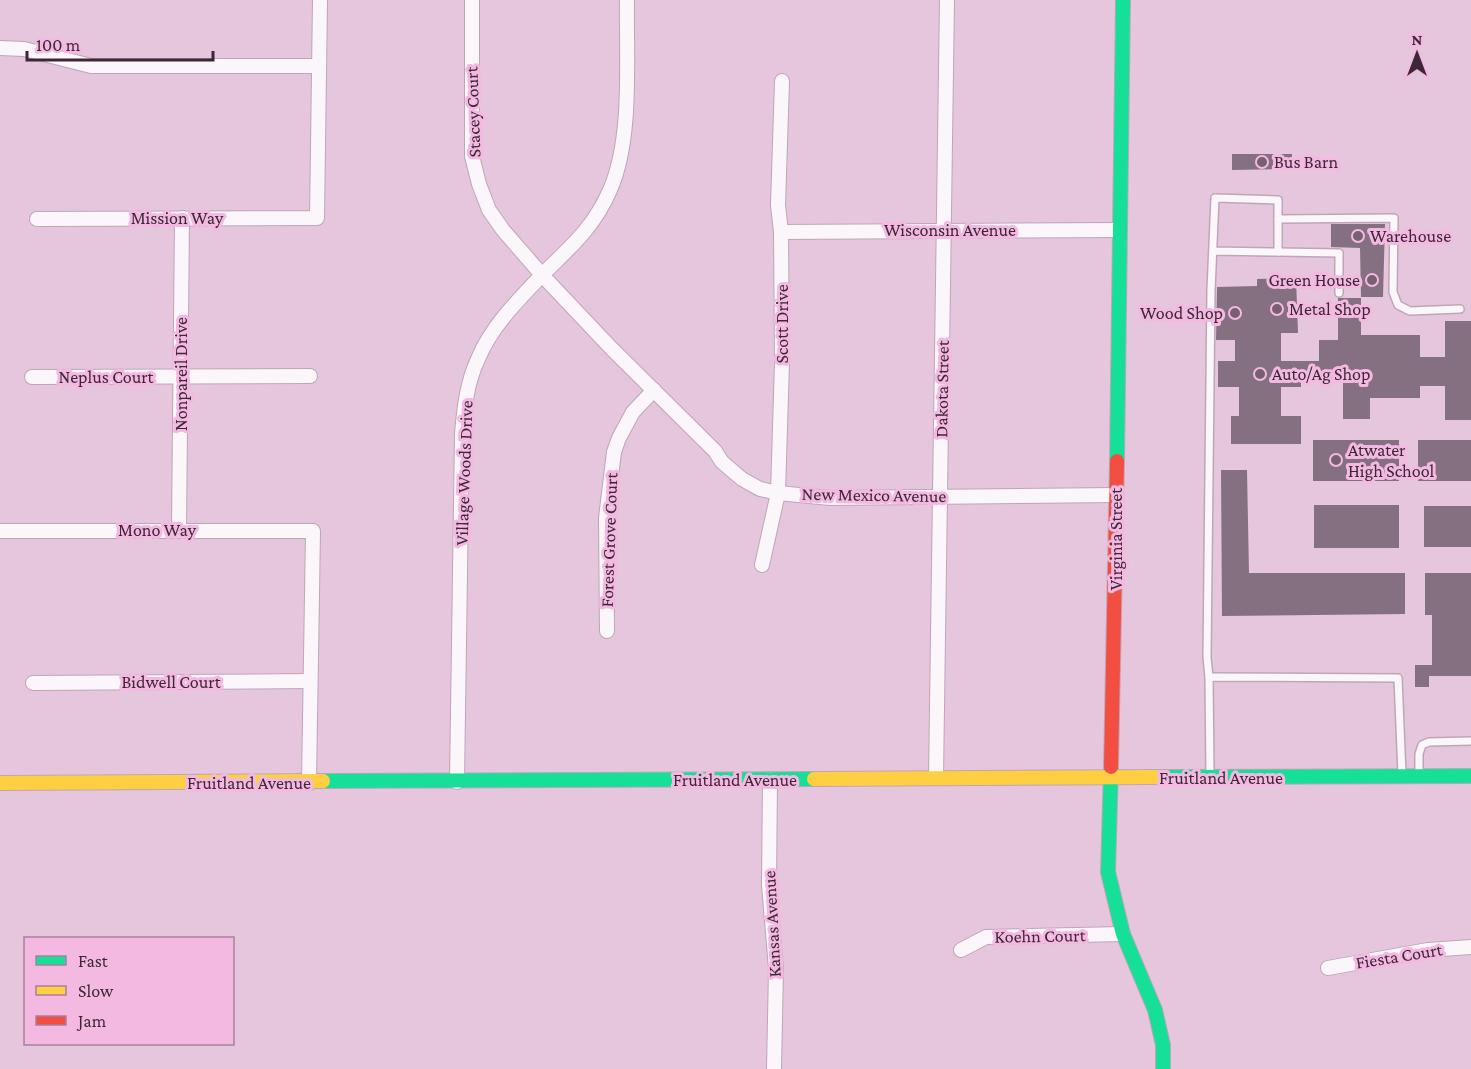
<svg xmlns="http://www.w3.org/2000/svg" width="1471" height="1069" viewBox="0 0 1471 1069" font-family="'Crimson Pro',serif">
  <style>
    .building { fill: #857082 }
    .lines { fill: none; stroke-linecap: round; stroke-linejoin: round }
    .lane-casing { stroke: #bea6b7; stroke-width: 10 }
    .street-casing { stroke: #bea6b7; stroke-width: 16 }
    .fast-casing { stroke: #bea6b7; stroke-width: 16 }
    .slow-casing { stroke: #bea6b7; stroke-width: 16 }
    .jam-casing { stroke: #bea6b7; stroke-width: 16 }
    .lane { stroke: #fbf6fa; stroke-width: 7 }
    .street { stroke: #fbf6fa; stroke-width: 14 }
    .fast { stroke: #16e098; stroke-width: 14 }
    .slow { stroke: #ffcf43; stroke-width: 14 }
    .jam { stroke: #f24e42; stroke-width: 14 }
    .poi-dot { fill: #785f71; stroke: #f3b9e1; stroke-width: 2 }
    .labels { text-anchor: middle; stroke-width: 6; stroke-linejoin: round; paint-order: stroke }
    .street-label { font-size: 18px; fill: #3d2737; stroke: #f3b9e1 }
    .poi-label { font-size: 18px; fill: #3d2737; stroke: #f3b9e1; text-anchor: start }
  </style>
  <rect width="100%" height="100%" fill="#e6c6dc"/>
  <g class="building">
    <path d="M1232,154H1292V169L1232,170Z"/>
    <path d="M1331,224H1385L1383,297H1361L1360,248L1331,247Z"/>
    <path d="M1296,278L1298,333H1281V361H1319V340H1338V298H1361V335H1420V357H1445V321H1471V420H1445V386H1420V398H1370V419H1343V380H1301V387H1281V416H1301V444H1231V416H1239V387H1218V361H1235V340H1216L1217,287L1257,286V279Z"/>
    <rect x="1313" y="440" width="86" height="41"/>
    <rect x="1418" y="440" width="53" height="41"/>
    <path d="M1221,470H1247L1249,573H1405V614L1222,616Z"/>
    <rect x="1314" y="505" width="85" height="43"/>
    <rect x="1424" y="506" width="47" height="41"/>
    <path d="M1425,573H1471V676H1429V687H1415V665H1432V615H1425Z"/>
  </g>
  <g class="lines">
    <g class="lane-casing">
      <g id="lane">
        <path d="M1278,219L1394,218L1393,292L1398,305L1410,311L1460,309"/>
        <path d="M1278,252L1339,253V293"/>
        <path d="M1209,677L1207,657L1211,290L1215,198L1278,200V252L1213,251"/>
        <path d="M1210,774L1209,677L1398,678L1402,774"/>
        <path d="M1419,776V754L1422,745L1429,742L1471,741"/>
      </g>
    </g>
    <g class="street-casing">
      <g id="street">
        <path d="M472,0V156L479,184L489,210L503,230L542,275L612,349L715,451L722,462L742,479L760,489L778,493L830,498L1116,495"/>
        <path d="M0,48L24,49L91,66H319"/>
        <path d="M37,219L317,218L320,0"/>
        <path d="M781,232L1120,230"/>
        <path d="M32,377L310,376"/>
        <path d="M179,529L182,218"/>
        <path d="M0,531H313L309,783"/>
        <path d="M762,565L778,493L782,362L781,232L778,205L782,81"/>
        <path d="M607,631L606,518L614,452L619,438L633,412L654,390"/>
        <path d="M33,683L310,681"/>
        <path d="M936,778L947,0"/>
        <path d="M770,779L769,885L776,969L774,1069"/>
        <path d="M457,782L462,434C464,409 467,382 478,359C491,327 518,300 542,275C570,247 593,229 610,190C633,138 626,57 627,0"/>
        <path d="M961,950L986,937L1123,934"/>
        <path d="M1328,968L1428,950L1471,947"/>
      </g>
    </g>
    <g class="fast-casing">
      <g id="fast">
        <path d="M1117,461L1123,0"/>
        <path d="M1111,767L1108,872L1123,934L1155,1010L1163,1045V1069"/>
        <path d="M1158,777L1471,776"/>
        <path d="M323,781L814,779"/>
      </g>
    </g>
    <g class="slow-casing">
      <g id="slow">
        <path d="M814,779L1158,777"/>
        <path d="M0,783L323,781"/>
      </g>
    </g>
    <g class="jam-casing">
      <path id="jam" d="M1111,767L1117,461"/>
    </g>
    <use href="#lane" class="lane"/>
    <use href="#street" class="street"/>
    <use href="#fast" class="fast"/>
    <use href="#slow" class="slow"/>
    <use href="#jam" class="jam"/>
  </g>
  <g class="poi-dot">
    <circle cx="1262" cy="162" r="6"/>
    <circle cx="1358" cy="236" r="6"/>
    <circle cx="1372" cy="280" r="6"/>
    <circle cx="1277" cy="309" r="6"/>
    <circle cx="1235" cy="313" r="6"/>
    <circle cx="1260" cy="374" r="6"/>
    <circle cx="1336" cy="460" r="6"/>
  </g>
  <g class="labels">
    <g class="street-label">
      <text transform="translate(473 112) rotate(-92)" y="6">Stacey Court</text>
      <text x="177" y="224">Mission Way</text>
      <text x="950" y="236">Wisconsin Avenue</text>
      <text transform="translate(782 324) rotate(-90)" y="6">Scott Drive</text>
      <text transform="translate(181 374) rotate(-90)" y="6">Nonpareil Drive</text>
      <text x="106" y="383">Neplus Court</text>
      <text transform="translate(942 389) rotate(-89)" y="6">Dakota Street</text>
      <text transform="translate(464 473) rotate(-88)" y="6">Village Woods Drive</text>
      <text transform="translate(874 495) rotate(1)" y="6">New Mexico Avenue</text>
      <text x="157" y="536">Mono Way</text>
      <text transform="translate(1116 539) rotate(-90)" y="6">Virginia Street</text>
      <text transform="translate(609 540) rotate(-88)" y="6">Forest Grove Court</text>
      <text x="171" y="688">Bidwell Court</text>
      <text x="1221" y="784">Fruitland Avenue</text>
      <text x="735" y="786">Fruitland Avenue</text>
      <text x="249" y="789">Fruitland Avenue</text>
      <text transform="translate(772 924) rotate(-93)" y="6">Kansas Avenue</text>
      <text transform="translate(1040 936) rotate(-1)" y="6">Koehn Court</text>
      <text transform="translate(1399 956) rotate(-9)" y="6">Fiesta Court</text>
    </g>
    <g class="poi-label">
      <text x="1274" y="168">Bus Barn</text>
      <text x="1370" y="242">Warehouse</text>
      <text x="1360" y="286" text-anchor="end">Green House</text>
      <text x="1289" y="315">Metal Shop</text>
      <text x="1223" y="319" text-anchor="end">Wood Shop</text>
      <text x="1272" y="380">Auto/Ag Shop</text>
      <text x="1348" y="456">Atwater<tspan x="1348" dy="21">High School</tspan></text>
    </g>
  </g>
  <rect x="24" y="937" width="210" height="108" fill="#f3b9e1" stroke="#aa7f9d" stroke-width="1.5"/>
  <rect x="36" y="956" width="30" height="9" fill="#16e098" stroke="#aa7f9d" stroke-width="1.5"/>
  <text x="78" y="967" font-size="18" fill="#3d2737">Fast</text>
  <rect x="36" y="986" width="30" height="9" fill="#ffcf43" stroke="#aa7f9d" stroke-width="1.5"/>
  <text x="78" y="997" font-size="18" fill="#3d2737">Slow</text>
  <rect x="36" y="1016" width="30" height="9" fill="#f24e42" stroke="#aa7f9d" stroke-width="1.5"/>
  <text x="78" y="1027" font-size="18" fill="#3d2737">Jam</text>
  <g transform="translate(1417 54)" stroke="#f3b9e1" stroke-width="4.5" paint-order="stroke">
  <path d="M0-4.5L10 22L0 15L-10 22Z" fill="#3d2737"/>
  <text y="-9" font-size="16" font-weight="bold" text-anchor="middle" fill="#3d2737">N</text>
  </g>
  <path d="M27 51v9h186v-9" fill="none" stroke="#3d2737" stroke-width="3"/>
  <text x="36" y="51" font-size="18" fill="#3d2737" stroke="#f3b9e1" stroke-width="4.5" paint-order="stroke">100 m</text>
</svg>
